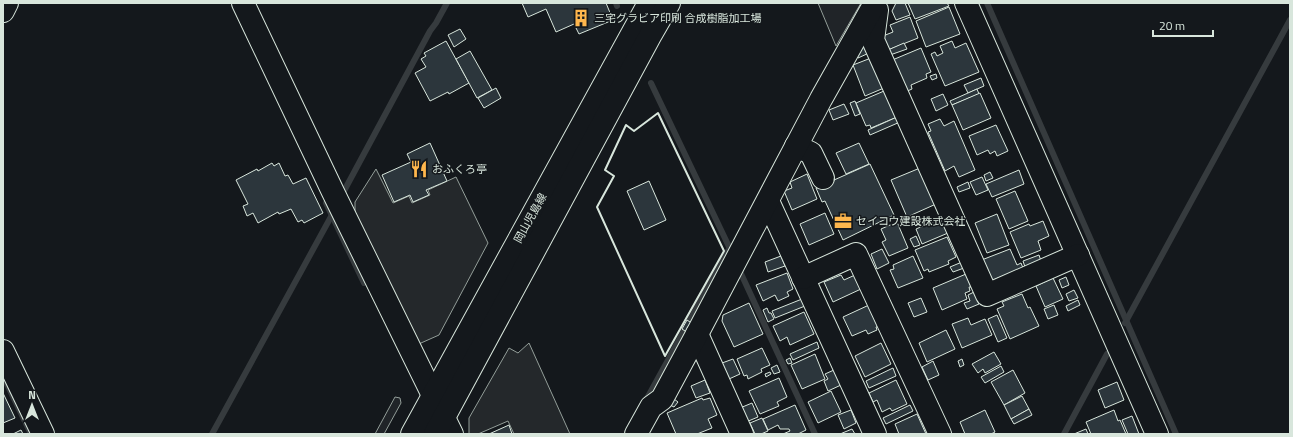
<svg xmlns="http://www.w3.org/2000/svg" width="1293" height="437" viewBox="0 0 1293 437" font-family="'Titillium Web','Noto Sans JP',sans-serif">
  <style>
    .green { fill: #202428; stroke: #939e99 }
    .parking { fill: #24282b; stroke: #939e99 }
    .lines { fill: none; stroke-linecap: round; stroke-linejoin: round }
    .stream { stroke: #363b3e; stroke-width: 6 }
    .building { fill: #2c363c; stroke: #d8e6dc }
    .minor-casing { stroke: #d8e6dc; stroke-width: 24 }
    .major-casing { stroke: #d8e6dc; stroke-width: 24 }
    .minor { stroke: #14181c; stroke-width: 22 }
    .major { stroke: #14181c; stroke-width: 22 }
    .wall { stroke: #d8e6dc; stroke-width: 2 }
    .labels { text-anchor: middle; stroke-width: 3; stroke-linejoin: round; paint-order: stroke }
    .poi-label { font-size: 11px; fill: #d8e6dc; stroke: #14181c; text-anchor: start }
    .street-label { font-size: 11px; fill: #d8e6dc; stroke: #14181c }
  </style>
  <rect width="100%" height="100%" fill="#14181c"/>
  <g class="green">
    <path d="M818,3H861L836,46Z"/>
    <path d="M395,397L400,398L401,403L384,434H375Z"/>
  </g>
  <g class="parking">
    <path d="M376,169L393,203L409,196L412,203L430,195L428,190L456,177L488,243L439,335L412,347L355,212V202Z"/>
    <path d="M529,343L570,434H514L508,421L478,434H469V418L509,348L518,353Z"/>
  </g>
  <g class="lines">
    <g class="stream">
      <path d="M616,3L617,6"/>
      <path d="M987,3L1176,434"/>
      <path d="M651,83L732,253"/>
      <path d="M344,191L430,31L436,23L447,3"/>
      <path d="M326,203L364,283"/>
      <path d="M738,267L815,434"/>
      <path d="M1125,323L1290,20"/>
      <path d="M3,376L31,434"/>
      <path d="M645,402L728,251"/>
      <path d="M212,434L333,213"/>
      <path d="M1064,434L1107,354"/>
    </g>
  </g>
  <g class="building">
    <path d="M522,3H606L613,20L579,34L574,24L556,32L546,9L528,17Z"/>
    <path d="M896,3H905L910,15L896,20L892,11Z"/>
    <path d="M908,3H947L949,6L915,19Z"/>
    <path d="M949,7L960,34L926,47L916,21Z"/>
    <path d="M910,17L918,38L888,50L883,36L893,32L890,25Z"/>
    <path d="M460,29L466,39L454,47L448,35Z"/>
    <path d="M446,41L469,83L449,94L448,92L430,101L415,73L426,67L421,59L426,56L424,53Z"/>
    <path d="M952,41L955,48L966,43L979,72L945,86L931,54L935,52L937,56L943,53L940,46Z"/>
    <path d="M865,43L869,53L858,58L857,55Z"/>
    <path d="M904,43L907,49L890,55L888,50Z"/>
    <path d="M921,48L931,72L926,74L927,78L911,85L912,89L903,93L890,61Z"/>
    <path d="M470,51L492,90L477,98L456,59Z"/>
    <path d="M871,58L884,88L865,96L853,65Z"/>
    <path d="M936,74L937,78L932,80L930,76Z"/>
    <path d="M981,78L984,86L968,93L964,85Z"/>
    <path d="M496,88L501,98L484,108L478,98Z"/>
    <path d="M977,89L979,94L952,105L950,101Z"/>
    <path d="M884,91L887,98L890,97L897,117L871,128L870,125L866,126L856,103Z"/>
    <path d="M980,93L991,118L963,130L952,105Z"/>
    <path d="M943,94L948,105L936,111L931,99Z"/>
    <path d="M855,101L860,114L855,116L850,103Z"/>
    <path d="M844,104L849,114L833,120L829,110Z"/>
    <path d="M897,117L900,122L870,135L868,130Z"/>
    <path d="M940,119L944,126L954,121L975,170L959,177L954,166L945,171L928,132L931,131L928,124Z"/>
    <path d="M996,125L1008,151L997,156L995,151L990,154L988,150L977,155L969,136Z"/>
    <path d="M430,143L447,181L426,190L429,195L413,202L410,195L394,202L382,175L411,162L407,154Z"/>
    <path d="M859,143L869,164L846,174L836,153Z"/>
    <path d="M272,163L274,166L279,163L285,176L288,175L293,184L306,178L323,213L304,223L302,220L298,222L291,209L279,214L278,212L258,223L253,213L247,216L243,206L248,204L236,180L257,169L258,171Z"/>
    <path d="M870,164L894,215L843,240L825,201L822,202L816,188Z"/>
    <path d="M920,168L936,204L907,217L891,180Z"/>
    <path d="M1019,170L1024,184L992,197L986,184Z"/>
    <path d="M990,172L993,178L986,181L984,175Z"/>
    <path d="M807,174L817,199L792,210L784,191L792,188L790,182Z"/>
    <path d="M982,177L988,190L976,195L970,182Z"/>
    <path d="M649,181L666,220L644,230L627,191Z"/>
    <path d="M968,182L970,188L959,192L957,187Z"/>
    <path d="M1015,191L1028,221L1009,229L996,199Z"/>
    <path d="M825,213L834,234L809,245L800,224Z"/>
    <path d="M997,214L1009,245L987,253L975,223Z"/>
    <path d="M942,218L948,233L922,244L916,229Z"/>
    <path d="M1043,221L1049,236L1038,241L1041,250L1021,258L1010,232L1029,224L1030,226Z"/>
    <path d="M897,222L908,248L889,256L882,242L886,240L881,229Z"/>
    <path d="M916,236L920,245L914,247L910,239Z"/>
    <path d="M947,237L956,257L948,261L949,264L929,272L928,269L924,271L915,250Z"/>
    <path d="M882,249L889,263L877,269L871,254Z"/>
    <path d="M1010,249L1017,265L1021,263L1023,268L988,282L979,261Z"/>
    <path d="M1039,255L1042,264L1026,270L1023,261Z"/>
    <path d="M781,256L785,266L768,272L765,262Z"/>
    <path d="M913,256L923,278L898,288L890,270L894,269L893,265Z"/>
    <path d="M962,262L964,268L953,272L950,267Z"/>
    <path d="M787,273L793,289L787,292L789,296L778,301L775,295L763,301L756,285Z"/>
    <path d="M966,274L971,287H969L970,291L965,293L967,299L942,310L933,288Z"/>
    <path d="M841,275L844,280L855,275L861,289L833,302L824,282Z"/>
    <path d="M1066,277L1069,285L1062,288L1059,280Z"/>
    <path d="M1053,278L1063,299L1045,307L1036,286Z"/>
    <path d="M1074,290L1078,298L1069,301L1066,294Z"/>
    <path d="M974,292L979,304L967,309L964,303L970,301L968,295Z"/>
    <path d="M1022,294L1028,308L1030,307L1039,326L1010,339L997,309L1004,306L1002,302Z"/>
    <path d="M921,298L927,312L914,317L908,303Z"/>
    <path d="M802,299L805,306L775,318L772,311Z"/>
    <path d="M1078,300L1080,305L1068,311L1066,306Z"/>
    <path d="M749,303L763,334L734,347L722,321L723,315Z"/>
    <path d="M869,305L879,326L876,327L877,330L868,334L866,330L852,336L843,317Z"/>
    <path d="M1054,305L1058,315L1048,319L1044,309Z"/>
    <path d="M767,308L769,313H771L774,319L768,322L763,310Z"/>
    <path d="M804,312L814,334L790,345L787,337L780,341L773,326Z"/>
    <path d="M997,315L1007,338L998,342L988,319Z"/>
    <path d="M968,318L971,325L985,319L992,335L962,348L952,324Z"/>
    <path d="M687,320L693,324L688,333L682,329Z"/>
    <path d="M946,330L955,349L927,362L919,343Z"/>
    <path d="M817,342L819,348L793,360L790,354Z"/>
    <path d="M881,343L891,364L865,377L855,356Z"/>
    <path d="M762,348L770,365L761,369L762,372L748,379L747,375L744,376L737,359Z"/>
    <path d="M994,352L1001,364L985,373L983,369L978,373L972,364Z"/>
    <path d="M815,354L825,379L802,389L791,365Z"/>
    <path d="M790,358L792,363L788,364L786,360Z"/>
    <path d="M733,359L740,374L729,379L722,363Z"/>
    <path d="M962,359L964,365L960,367L958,361Z"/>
    <path d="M933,361L939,375L928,380L922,367Z"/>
    <path d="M777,365L780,372L774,374L771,368Z"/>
    <path d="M1001,366L1004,372L985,383L981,377Z"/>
    <path d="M893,368L896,376L869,388L866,381Z"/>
    <path d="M834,370L841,385L828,391L824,381L828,379L825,374Z"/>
    <path d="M1013,370L1025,393L1004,405L991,382Z"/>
    <path d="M770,372L771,374L766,377L765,374Z"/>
    <path d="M779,378L787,397L777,402L779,406L760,414L749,391Z"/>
    <path d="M705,380L710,393L696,398L691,386Z"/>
    <path d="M896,380L907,404L892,411L890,408L882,412L877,400L873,402L869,393Z"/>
    <path d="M1117,382L1124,400L1105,408L1098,390Z"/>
    <path d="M831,391L841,412L818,423L808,402Z"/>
    <path d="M3,393L15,418L3,423Z"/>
    <path d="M1022,396L1029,409L1011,419L1004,405Z"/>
    <path d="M702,398L703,400L710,398L717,415L708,419L712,428L697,434H676L667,413Z"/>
    <path d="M674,399L678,402L674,407L670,405Z"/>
    <path d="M752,403L758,417L746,422L740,408Z"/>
    <path d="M795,405L806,430L798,434H783L790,431L789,429H780L778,425L768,430L763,419Z"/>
    <path d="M910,405L913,411L886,424L883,418Z"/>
    <path d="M1029,409L1032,415L1014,424L1011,419Z"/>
    <path d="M851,410L856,423L844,429L838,415Z"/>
    <path d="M985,410L995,432L991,434H965L960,422Z"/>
    <path d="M1114,410L1118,421L1120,420L1126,434H1091L1086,422Z"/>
    <path d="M917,414L926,434H899L895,424Z"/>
    <path d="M1132,416L1139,434H1128L1122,420Z"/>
    <path d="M762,418L768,431L761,434H755L750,423Z"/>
    <path d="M509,425L512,434H489Z"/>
    <path d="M852,429L855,434H840Z"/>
    <path d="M1086,429L1088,434H1074Z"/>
    <path d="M21,430L23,434H13Z"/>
  </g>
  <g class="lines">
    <g class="minor-casing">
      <g id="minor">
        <path d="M243,3L333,192L452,434"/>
        <path d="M966,3L1157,434"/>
        <path d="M877,10L873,40L987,295L1078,255"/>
        <path d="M3,11L7,3"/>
        <path d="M796,146L811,153L823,178"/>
        <path d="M768,201L875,434"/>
        <path d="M803,278L856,254L940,434"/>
        <path d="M697,334L742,434"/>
        <path d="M3,351L43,434"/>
        <path d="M636,434L651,407L662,399L697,334L821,99L875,3"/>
      </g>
    </g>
    <g class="major-casing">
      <g id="major">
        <path d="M412,434L649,3"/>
        <path d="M435,434L650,36L669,3"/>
      </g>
    </g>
    <use href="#minor" class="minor"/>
    <use href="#major" class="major"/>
    <path class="wall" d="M658,113L724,251L665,356L597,207L614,176L605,170L626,125L634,131Z"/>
  </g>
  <defs>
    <g id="building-bare" transform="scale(1.38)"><path d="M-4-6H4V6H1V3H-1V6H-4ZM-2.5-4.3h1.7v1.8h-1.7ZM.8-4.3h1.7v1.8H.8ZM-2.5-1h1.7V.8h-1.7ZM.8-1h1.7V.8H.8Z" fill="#ffb74d" stroke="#14181c" stroke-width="2.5" paint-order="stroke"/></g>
    <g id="restaurant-bare" transform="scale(1.38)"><path d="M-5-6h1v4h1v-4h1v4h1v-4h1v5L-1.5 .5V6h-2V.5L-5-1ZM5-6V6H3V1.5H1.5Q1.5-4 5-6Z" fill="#ffb74d" stroke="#14181c" stroke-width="2.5" paint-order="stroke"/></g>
    <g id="office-bare" transform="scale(1.38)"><path d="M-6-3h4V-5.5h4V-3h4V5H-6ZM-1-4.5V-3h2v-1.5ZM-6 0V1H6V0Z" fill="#ffb74d" stroke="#14181c" stroke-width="2.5" paint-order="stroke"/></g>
  </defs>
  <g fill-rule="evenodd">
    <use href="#building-bare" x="581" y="18"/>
    <use href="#restaurant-bare" x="419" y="169"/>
    <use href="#office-bare" x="843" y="221"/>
  </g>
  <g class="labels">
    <g class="poi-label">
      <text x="594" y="22">三宅グラビア印刷 合成樹脂加工場</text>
      <text x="432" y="173">おふくろ亭</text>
      <text x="856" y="225">セイコウ建設株式会社</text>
    </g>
    <g class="street-label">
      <text transform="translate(530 218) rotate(-61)" y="4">岡山児島線</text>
    </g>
  </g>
  <rect width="1293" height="437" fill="none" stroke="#d8e6dc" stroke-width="8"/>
  <g transform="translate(32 405)" stroke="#14181c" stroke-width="3" paint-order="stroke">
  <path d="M0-3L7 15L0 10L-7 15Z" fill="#d8e6dc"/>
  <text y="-6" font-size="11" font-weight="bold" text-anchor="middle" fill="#d8e6dc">N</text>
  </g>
  <path d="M1153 30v6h60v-6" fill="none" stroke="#d8e6dc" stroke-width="2"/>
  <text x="1159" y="30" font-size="12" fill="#d8e6dc" stroke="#14181c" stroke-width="3" paint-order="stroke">20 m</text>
</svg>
